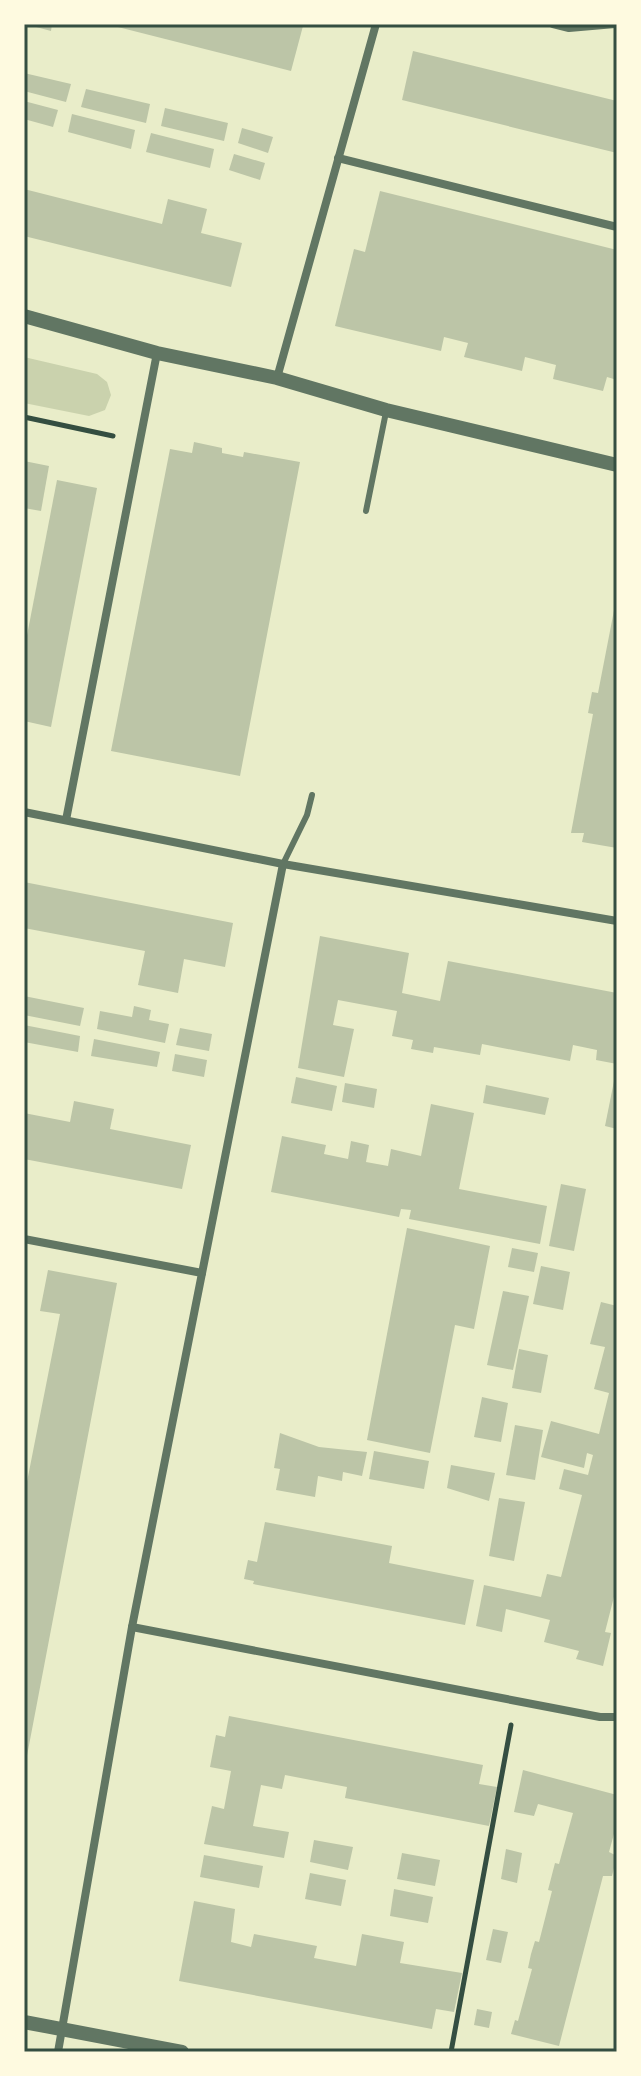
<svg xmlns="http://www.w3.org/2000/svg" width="641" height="2076" viewBox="0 0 641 2076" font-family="Lora,serif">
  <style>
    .green { fill: #cad2ad }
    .building { fill: #bcc5a7 }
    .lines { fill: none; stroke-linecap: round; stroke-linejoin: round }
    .path { stroke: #344e41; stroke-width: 5 }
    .service { stroke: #617663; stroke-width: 6 }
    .minor { stroke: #617663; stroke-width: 8 }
    .tertiary { stroke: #617663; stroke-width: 14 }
    .neatline { fill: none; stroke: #344e41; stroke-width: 3 }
  </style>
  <rect width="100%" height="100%" fill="#e9edc9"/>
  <path class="green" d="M24,357L97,374L107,382L111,395L105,410L89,416L24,403Z"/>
  <g class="building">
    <path d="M25,24H52L51,31Z"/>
    <path d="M106,24H294L303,26L291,71Z"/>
    <path d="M413,51L617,101V153L402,100Z"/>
    <path d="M24,73L71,84L66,102L24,91Z"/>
    <path d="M86,89L150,104L146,123L81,107Z"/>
    <path d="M24,101L58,110L53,127L24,119Z"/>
    <path d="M165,108L228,123L224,141L161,126Z"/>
    <path d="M72,114L135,130L131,149L68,132Z"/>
    <path d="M242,128L273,137L268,153L238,143Z"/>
    <path d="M151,133L214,149L210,168L146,152Z"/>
    <path d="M234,154L265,163L260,180L229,170Z"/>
    <path d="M24,189L162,224L168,199L207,209L201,233L242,243L231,287L24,236Z"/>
    <path d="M380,191L617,250V380L607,377L603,391L553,379L556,365L525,357L522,371L464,357L468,343L444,337L441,351L335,326L354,249L365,252Z"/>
    <path d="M194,442L222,448V453L243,457L244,452L300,462L240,776L111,751L170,449L192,453Z"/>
    <path d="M24,461L49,466L41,511L24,508Z"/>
    <path d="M57,480L97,488L51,727L24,721V651Z"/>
    <path d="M616,600H617V848L582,842L584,833H571L593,714L588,713L592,692L598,693Z"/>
    <path d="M24,882L233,923L225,967L184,959L178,993L138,985L145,951L24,928Z"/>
    <path d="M320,936L409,953L402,993L440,1001L448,961L617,993V1064L596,1060L597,1050L573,1045L570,1061L482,1044L480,1055L434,1047L433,1053L411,1049L413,1040L392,1036L397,1011L338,1000L333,1025L354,1029L344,1077L298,1068Z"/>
    <path d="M24,996L84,1008L80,1026L24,1015Z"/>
    <path d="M134,1006L151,1010L149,1020L169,1024L165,1043L97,1029L100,1011L132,1017Z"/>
    <path d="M24,1025L80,1036L78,1052L24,1042Z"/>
    <path d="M180,1028L212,1034L209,1051L176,1045Z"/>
    <path d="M94,1039L160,1052L157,1067L91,1056Z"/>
    <path d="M175,1054L207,1060L204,1077L172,1071Z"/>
    <path d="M616,1071H617V1129L605,1126Z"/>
    <path d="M296,1077L337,1086L332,1111L291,1103Z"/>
    <path d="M345,1083L377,1089L374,1108L342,1102Z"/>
    <path d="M486,1085L549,1098L545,1115L483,1103Z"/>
    <path d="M74,1101L114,1109L110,1129L191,1145L182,1189L24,1159V1113L70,1122Z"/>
    <path d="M431,1104L474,1113L459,1189L547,1206L540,1244L409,1219L411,1210L401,1209L399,1217L271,1192L282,1136L326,1145L324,1154L348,1159L351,1141L369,1145L366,1162L388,1166L391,1149L421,1156Z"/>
    <path d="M561,1184L586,1189L574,1251L549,1246Z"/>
    <path d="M407,1228L490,1246L474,1329L455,1325L430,1453L367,1440Z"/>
    <path d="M512,1248L538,1253L534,1272L508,1267Z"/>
    <path d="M541,1266L570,1272L563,1310L533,1304Z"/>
    <path d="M48,1270L117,1283L26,1761L24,1497L60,1314L40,1311Z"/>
    <path d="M503,1291L529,1296L513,1370L487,1365Z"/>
    <path d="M601,1302L617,1306V1585L605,1632L611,1633L603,1666L576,1659L579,1651L544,1642L550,1620L506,1609L502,1632L476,1626L484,1585L541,1597L547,1574L561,1577L582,1495L559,1489L564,1469L588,1475L593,1455L587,1453L584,1468L541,1457L551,1421L599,1434L609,1393L594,1389L605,1347L590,1344Z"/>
    <path d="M519,1349L548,1355L541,1393L512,1388Z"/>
    <path d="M482,1397L508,1403L501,1442L474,1437Z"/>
    <path d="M515,1425L543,1430L535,1480L506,1475Z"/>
    <path d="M280,1433L319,1447L367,1452L362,1476L343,1472L342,1481L318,1476L315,1497L276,1490L280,1469L274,1468Z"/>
    <path d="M374,1451L429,1461L424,1489L369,1479Z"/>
    <path d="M451,1465L495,1473L489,1501L447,1488Z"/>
    <path d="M499,1498L525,1502L514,1561L489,1556Z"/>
    <path d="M265,1522L392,1546L389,1563L474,1580L465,1625L253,1584L254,1581L244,1579L248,1560L257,1562Z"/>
    <path d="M229,1716L483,1765L479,1784L497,1787L489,1826L345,1798L347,1787L285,1775L282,1789L261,1785L253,1826L289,1832L284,1858L204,1844L212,1806L224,1809L231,1771L210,1767L216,1735L225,1737Z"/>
    <path d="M523,1770L617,1795V1823L609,1852L617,1856L612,1876H603L559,2046L511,2034L515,2020L518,2021L532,1969L528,1968L531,1954L535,1941L539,1942L552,1891L548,1890L555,1863L559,1864L573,1813L538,1804L534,1816L514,1812Z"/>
    <path d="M314,1840L353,1847L348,1870L310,1862Z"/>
    <path d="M506,1849L522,1853L517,1883L501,1879Z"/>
    <path d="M402,1853L440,1860L435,1886L397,1879Z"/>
    <path d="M204,1855L263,1866L259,1888L200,1877Z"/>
    <path d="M310,1873L346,1880L341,1906L305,1899Z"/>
    <path d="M394,1889L433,1897L428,1923L390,1916Z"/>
    <path d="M194,1901L235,1909L231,1942L251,1947L254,1934L317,1946L314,1958L356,1966L362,1934L404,1942L400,1963L462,1973L454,2012L436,2009L432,2029L179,1981Z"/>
    <path d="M493,1929L508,1932L501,1963L486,1960Z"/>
    <path d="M477,2009L492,2012L489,2028L474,2025Z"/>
  </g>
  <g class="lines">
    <g class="path">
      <path d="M24,417L113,436"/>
      <path d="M451,2052L511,1725"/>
    </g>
    <g class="service">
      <path d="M366,511L386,412"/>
      <path d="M283,864L307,815L312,795"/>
    </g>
    <g class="minor">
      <path d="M553,24L569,28L615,24"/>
      <path d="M338,158L617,227"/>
      <path d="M277,378L376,24"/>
      <path d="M24,812L283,864L617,921"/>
      <path d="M66,820L157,353"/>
      <path d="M24,1239L202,1273"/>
      <path d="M132,1627L600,1717H617"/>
      <path d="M58,2052L132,1627L283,864"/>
    </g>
    <g class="tertiary">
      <path d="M24,316L157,353L277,378L386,410L617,465"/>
      <path d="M24,2022L182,2052"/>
    </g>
  </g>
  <rect width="641" height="2076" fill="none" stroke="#fefae0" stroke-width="52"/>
  <rect x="26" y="26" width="589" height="2024" class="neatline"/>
</svg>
